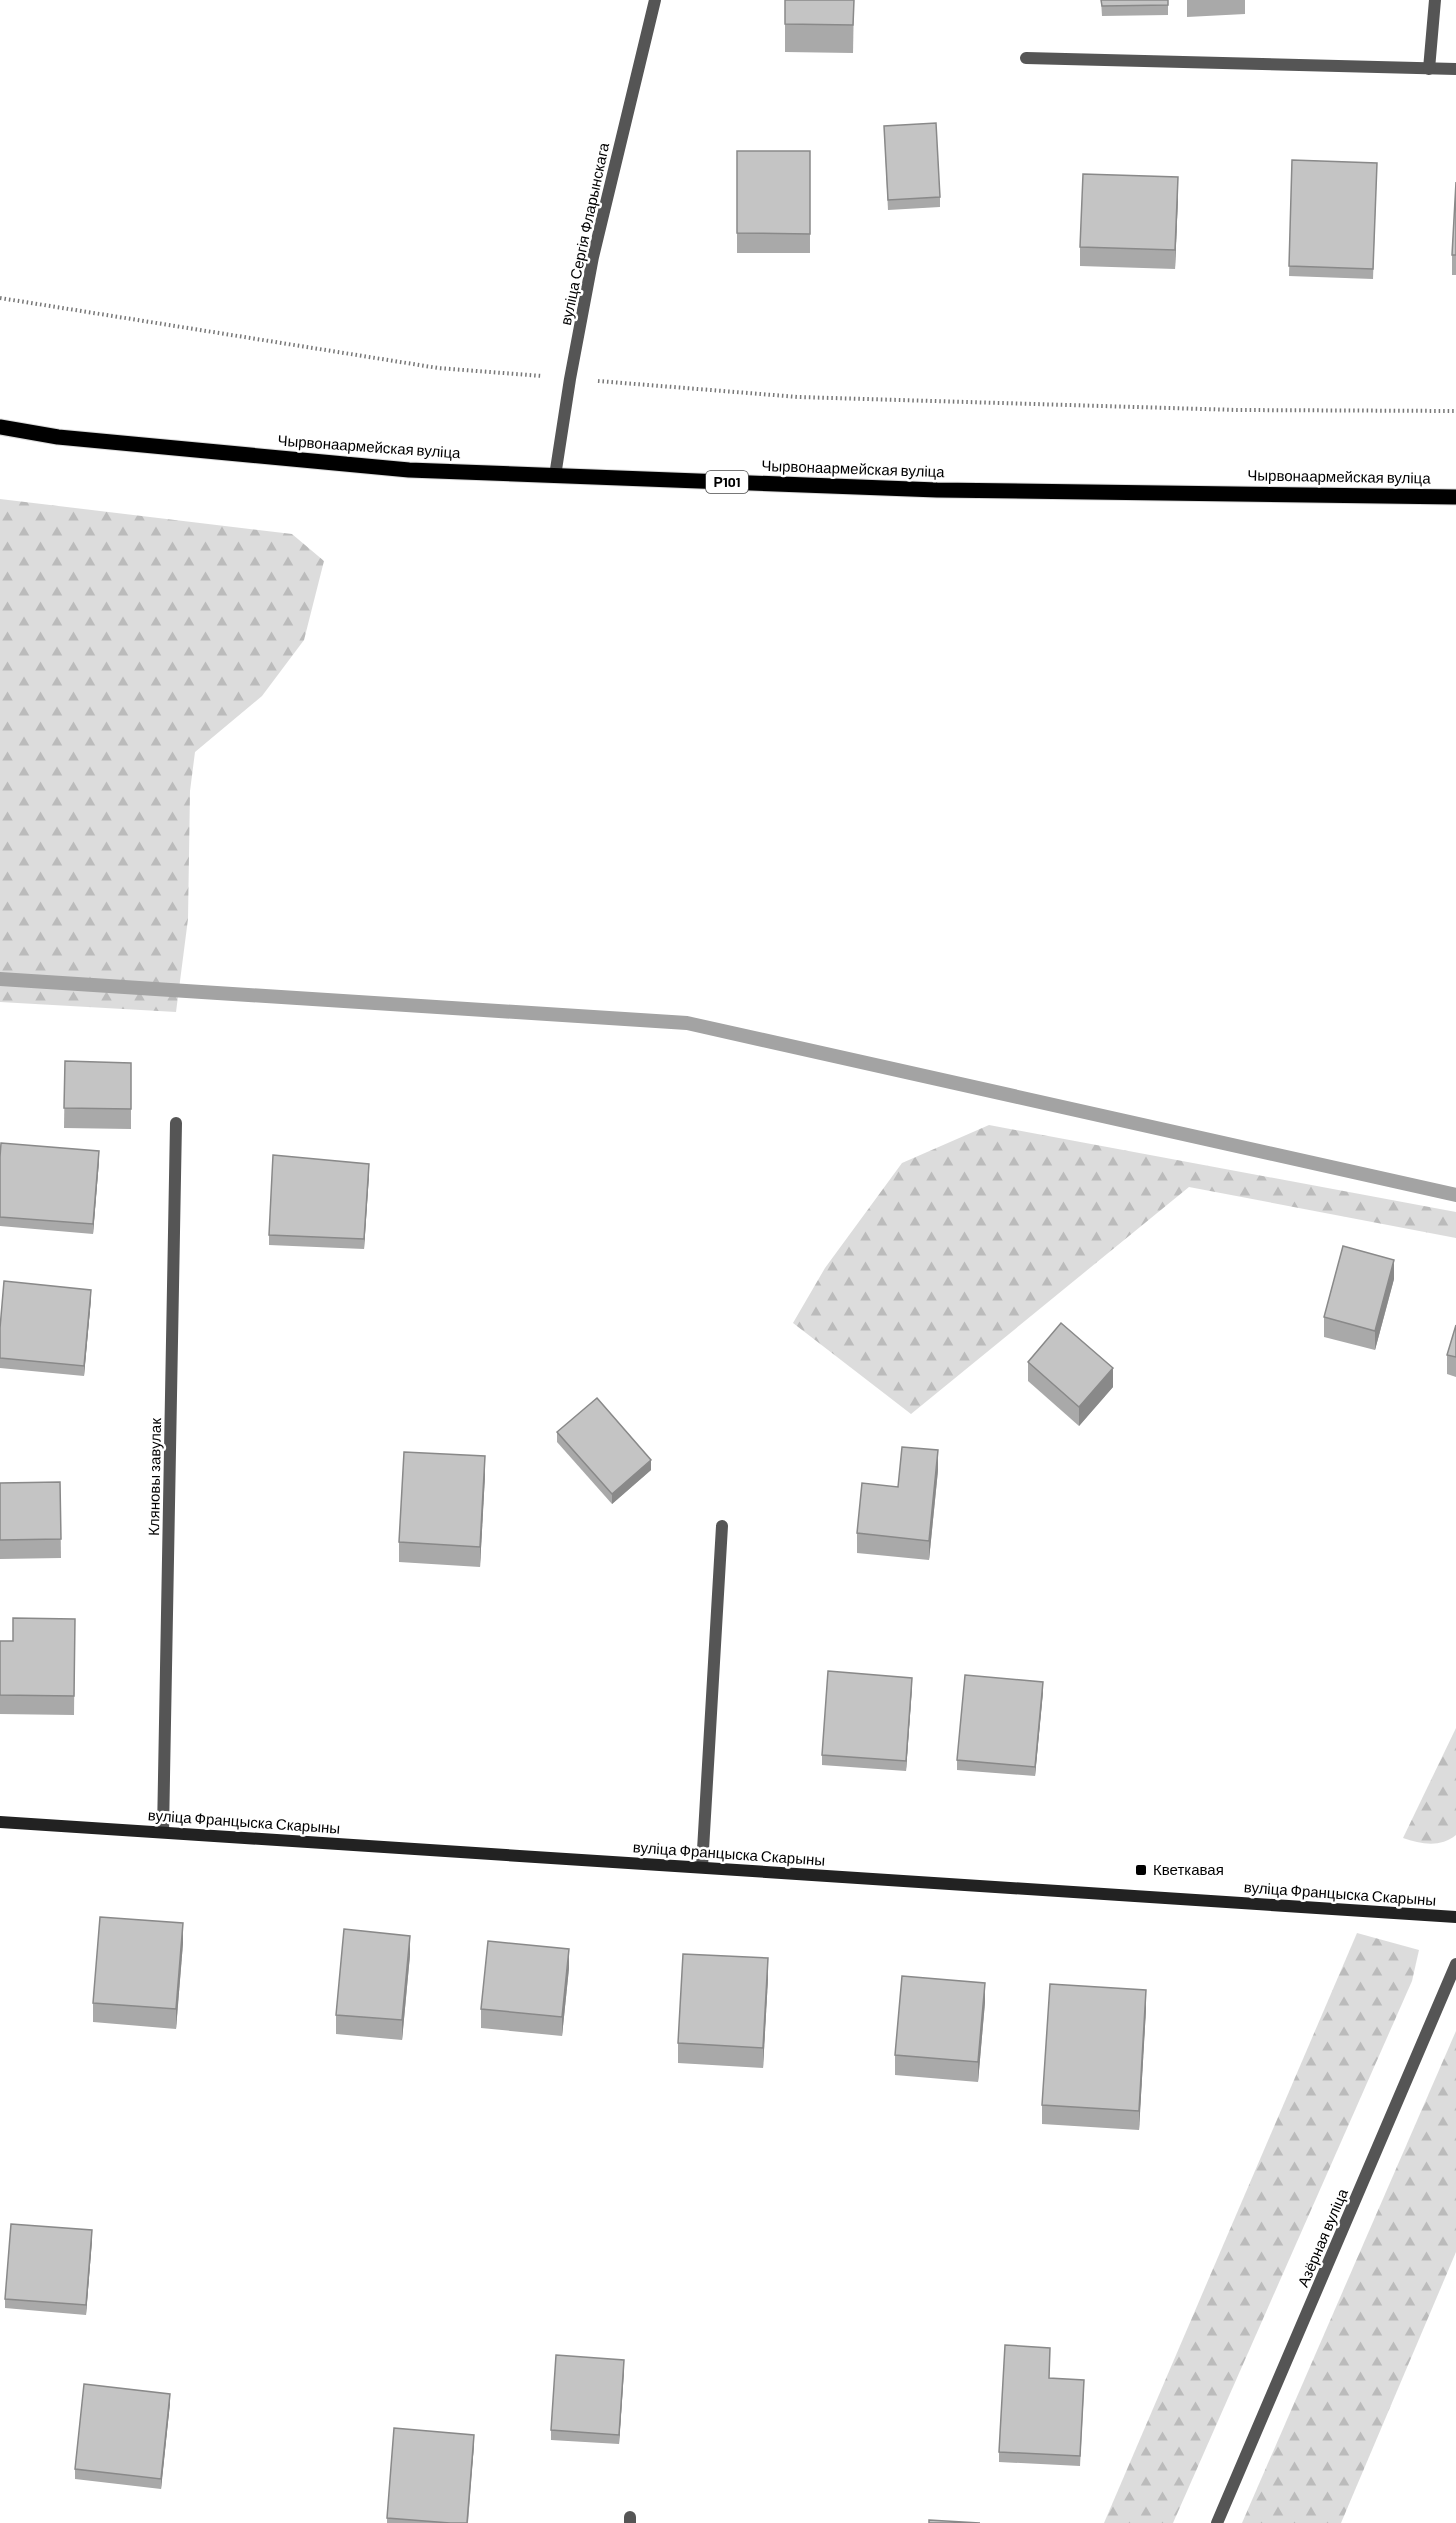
<svg xmlns="http://www.w3.org/2000/svg" width="1456" height="2523" viewBox="0 0 1456 2523" font-family="Barlow,sans-serif">
  <style>
    .forest { fill: url(#forest-firs) }
    .lines { fill: none; stroke-linecap: round; stroke-linejoin: round }
    .stream { stroke: #a3a3a3; stroke-width: 14 }
    .primary-casing { stroke: #dbdbdb; stroke-width: 17 }
    .path { stroke: #777; stroke-width: 4; stroke-dasharray: 1.5 3; stroke-linecap: butt }
    .lane { stroke: #555; stroke-width: 12 }
    .street { stroke: #555; stroke-width: 12 }
    .secondary { stroke: #222; stroke-width: 12 }
    .primary { stroke: #000; stroke-width: 15 }
    .wall { fill: #a9a9a9 }
    .shaded-wall { fill: #898989 }
    .building { fill: #c4c4c4; stroke: #898989; stroke-width: 1.5 }
    .poi-dot { fill: #000; stroke: #fff; stroke-width: 2 }
    .labels { text-anchor: middle; stroke-width: 5; stroke-linejoin: round; paint-order: stroke }
    .shield { fill: #fff; stroke: #4c4c4c; stroke-width: 1.5 }
    .shield-label { font-size: 14px; font-weight: bold; fill: #000 }
    .street-label { font-size: 15px; fill: #000; stroke: #fff }
    .poi-label { font-size: 15px; fill: #000; stroke: #fff; text-anchor: start }
  </style>
  <defs>
    <pattern id="forest-firs" width="22" height="20" patternUnits="userSpaceOnUse" patternTransform="scale(1.5)"><rect width="22" height="20" fill="#dcdcdc"/><path d="M5 1l3.5 6h-7zM16 11l3.5 6h-7z" fill="#bbb"/></pattern>
  </defs>
  <rect width="100%" height="100%" fill="#fff"/>
  <g class="forest">
    <path d="M0,499L292,534L324,561L304,640L262,696L195,752L190,791L188,919L176,1012L0,1002Z"/>
    <path d="M989,1125L1456,1212V1238L1189,1187L911,1414L793,1323L825,1268L902,1163Z"/>
    <path d="M1456,1728V1835C1440,1848 1421,1844 1403,1838Z"/>
    <path d="M1357,1933L1419,1950L1412,1981L1173,2523H1104Z"/>
    <path d="M1456,2031V2252L1341,2523H1242Z"/>
  </g>
  <g class="lines">
    <path class="stream" d="M0,979L687,1023L1456,1195"/>
    <g class="primary-casing">
      <path id="primary" d="M0,427L58,437L409,470L937,490L1456,497"/>
    </g>
    <g class="path">
      <path d="M0,298L438,368L542,376"/>
      <path d="M598,381L798,397L1237,410L1456,411"/>
    </g>
    <g class="lane">
      <path d="M702,1867L722,1526"/>
      <path d="M630,2523V2517"/>
    </g>
    <g class="street">
      <path d="M1026,58L1456,69"/>
      <path d="M1429,69L1435,0"/>
      <path d="M555,476L570,379L593,257L655,0"/>
      <path d="M163,1832L176,1123"/>
      <path d="M1217,2523L1456,1964"/>
    </g>
    <path class="secondary" d="M0,1822L1456,1917"/>
    <use href="#primary" class="primary"/>
  </g>
  <g class="wall">
    <path d="M785,0H854L853,53L785,52Z"/>
    <path d="M1101,0H1168V15L1102,16Z"/>
    <path d="M1187,0H1245V14L1187,17Z"/>
    <path d="M884,126L940,197V207L888,210Z"/>
    <rect x="737" y="151" width="73" height="102"/>
    <path d="M1292,160L1377,163L1373,279L1289,276Z"/>
    <path d="M1456,182V275H1452V255Z"/>
    <path d="M1178,197L1175,269L1080,266V247Z"/>
    <path d="M65,1061L131,1063V1129L64,1128Z"/>
    <path d="M0,1157L99,1161L93,1234L0,1226Z"/>
    <path d="M369,1174L364,1249L269,1245V1235Z"/>
    <path d="M1394,1279L1375,1350L1324,1337V1317Z"/>
    <path d="M91,1299L84,1376L0,1368V1328Z"/>
    <path d="M1456,1325V1377L1447,1374V1355Z"/>
    <path d="M1028,1362L1113,1387L1079,1426L1028,1381Z"/>
    <path d="M557,1432L651,1470L612,1504L557,1442Z"/>
    <path d="M938,1470L929,1560L857,1553V1533L898,1487Z"/>
    <path d="M485,1475L480,1567L399,1562V1542Z"/>
    <path d="M60,1482L61,1558L0,1559V1483Z"/>
    <path d="M75,1619L74,1715L0,1714V1641H13Z"/>
    <path d="M912,1687L906,1771L822,1765V1755Z"/>
    <path d="M1043,1692L1035,1776L957,1770V1760Z"/>
    <path d="M183,1943L176,2029L93,2022V2003Z"/>
    <path d="M410,1955L402,2040L336,2034V2015Z"/>
    <path d="M569,1968L562,2036L481,2028V2009Z"/>
    <path d="M768,1978L763,2068L678,2063V2043Z"/>
    <path d="M985,2002L978,2082L895,2075V2055Z"/>
    <path d="M1146,2009L1139,2130L1042,2124V2105Z"/>
    <path d="M92,2240L86,2315L5,2308V2299Z"/>
    <path d="M1050,2358L1049,2378L1084,2390L1080,2466L999,2462V2452Z"/>
    <path d="M624,2370L619,2444L551,2440V2430Z"/>
    <path d="M170,2403L161,2489L75,2479V2469Z"/>
    <path d="M474,2445L468,2523H387V2518Z"/>
  </g>
  <g class="shaded-wall">
    <path d="M1178,177V197L1175,269V250Z"/>
    <path d="M99,1151V1161L93,1234V1224Z"/>
    <path d="M369,1164V1174L364,1249V1239Z"/>
    <path d="M1394,1260V1279L1375,1350V1331Z"/>
    <path d="M91,1290V1299L84,1376V1366Z"/>
    <path d="M1113,1368V1387L1079,1426V1407Z"/>
    <path d="M938,1450V1470L929,1560V1541Z"/>
    <path d="M485,1456V1475L480,1567V1547Z"/>
    <path d="M651,1460V1470L612,1504V1494Z"/>
    <path d="M912,1678V1687L906,1771V1761Z"/>
    <path d="M1043,1682V1692L1035,1776V1767Z"/>
    <path d="M183,1923V1943L176,2029V2009Z"/>
    <path d="M410,1936V1955L402,2040V2020Z"/>
    <path d="M569,1949V1968L562,2036V2017Z"/>
    <path d="M768,1958V1978L763,2068V2048Z"/>
    <path d="M985,1983V2002L978,2082V2062Z"/>
    <path d="M1146,1990V2009L1139,2130V2111Z"/>
    <path d="M92,2230V2240L86,2315V2305Z"/>
    <path d="M624,2360V2370L619,2444V2435Z"/>
    <path d="M170,2394V2403L161,2489V2479Z"/>
    <path d="M474,2435V2445L467,2523Z"/>
  </g>
  <g class="building">
    <path d="M785,0H854L853,25L785,24Z"/>
    <path d="M1101,0H1168V5L1102,6Z"/>
    <path d="M936,123L940,197L888,200L884,126Z"/>
    <path d="M737,151H810V234L737,233Z"/>
    <path d="M1292,160L1377,163L1373,269L1289,266Z"/>
    <path d="M1083,174L1178,177L1175,250L1080,247Z"/>
    <path d="M1456,182V255H1452Z"/>
    <path d="M65,1061L131,1063V1109L64,1108Z"/>
    <path d="M1,1143L99,1151L93,1224L0,1217V1157Z"/>
    <path d="M273,1155L369,1164L364,1239L269,1235Z"/>
    <path d="M1343,1246L1394,1260L1375,1331L1324,1317Z"/>
    <path d="M4,1281L91,1290L84,1366L0,1358V1328Z"/>
    <path d="M1061,1323L1113,1368L1079,1407L1028,1362Z"/>
    <path d="M1456,1325V1357L1447,1355Z"/>
    <path d="M597,1398L651,1460L612,1494L557,1432Z"/>
    <path d="M902,1447L938,1450L929,1541L857,1533L862,1483L898,1487Z"/>
    <path d="M404,1452L485,1456L480,1547L399,1542Z"/>
    <path d="M60,1482L61,1539L0,1540V1483Z"/>
    <path d="M13,1618L75,1619L74,1696L0,1695V1641H13Z"/>
    <path d="M828,1671L912,1678L906,1761L822,1755Z"/>
    <path d="M965,1675L1043,1682L1035,1767L957,1760Z"/>
    <path d="M100,1917L183,1923L176,2009L93,2003Z"/>
    <path d="M344,1929L410,1936L402,2020L336,2015Z"/>
    <path d="M488,1941L569,1949L562,2017L481,2009Z"/>
    <path d="M683,1954L768,1958L763,2048L678,2043Z"/>
    <path d="M902,1976L985,1983L978,2062L895,2055Z"/>
    <path d="M1050,1984L1146,1990L1139,2111L1042,2105Z"/>
    <path d="M11,2224L92,2230L86,2305L5,2299Z"/>
    <path d="M1005,2345L1050,2348L1049,2378L1084,2380L1080,2456L999,2452Z"/>
    <path d="M556,2355L624,2360L619,2435L551,2430Z"/>
    <path d="M84,2384L170,2394L161,2479L75,2469Z"/>
    <path d="M394,2428L474,2435L467,2523H450L387,2518Z"/>
    <path d="M929,2520L980,2523H929Z"/>
  </g>
  <rect class="poi-dot" x="1135" y="1864" width="12" height="12" rx="3"/>
  <g class="labels">
    <rect class="shield" x="706" y="471" width="42" height="22" rx="4.5"/>
    <g class="shield-label">
      <text x="727" y="487">Р101</text>
    </g>
    <g class="street-label">
      <text transform="translate(585 234) rotate(-78)" y="5">вуліца Сергія Фларынскага</text>
      <text transform="translate(369 447) rotate(4)" y="5">Чырвонаармейская вуліца</text>
      <text transform="translate(853 469) rotate(2)" y="5">Чырвонаармейская вуліца</text>
      <text transform="translate(1339 477) rotate(1)" y="5">Чырвонаармейская вуліца</text>
      <text transform="translate(155 1477) rotate(-89)" y="5">Кляновы завулак</text>
      <text transform="translate(244 1822) rotate(4)" y="5">вуліца Францыска Скарыны</text>
      <text transform="translate(729 1854) rotate(4)" y="5">вуліца Францыска Скарыны</text>
      <text transform="translate(1340 1894) rotate(4)" y="5">вуліца Францыска Скарыны</text>
      <text transform="translate(1323 2238) rotate(-67)" y="5">Азёрная вуліца</text>
    </g>
    <g class="poi-label">
      <text x="1153" y="1875">Кветкавая</text>
    </g>
  </g>
</svg>
